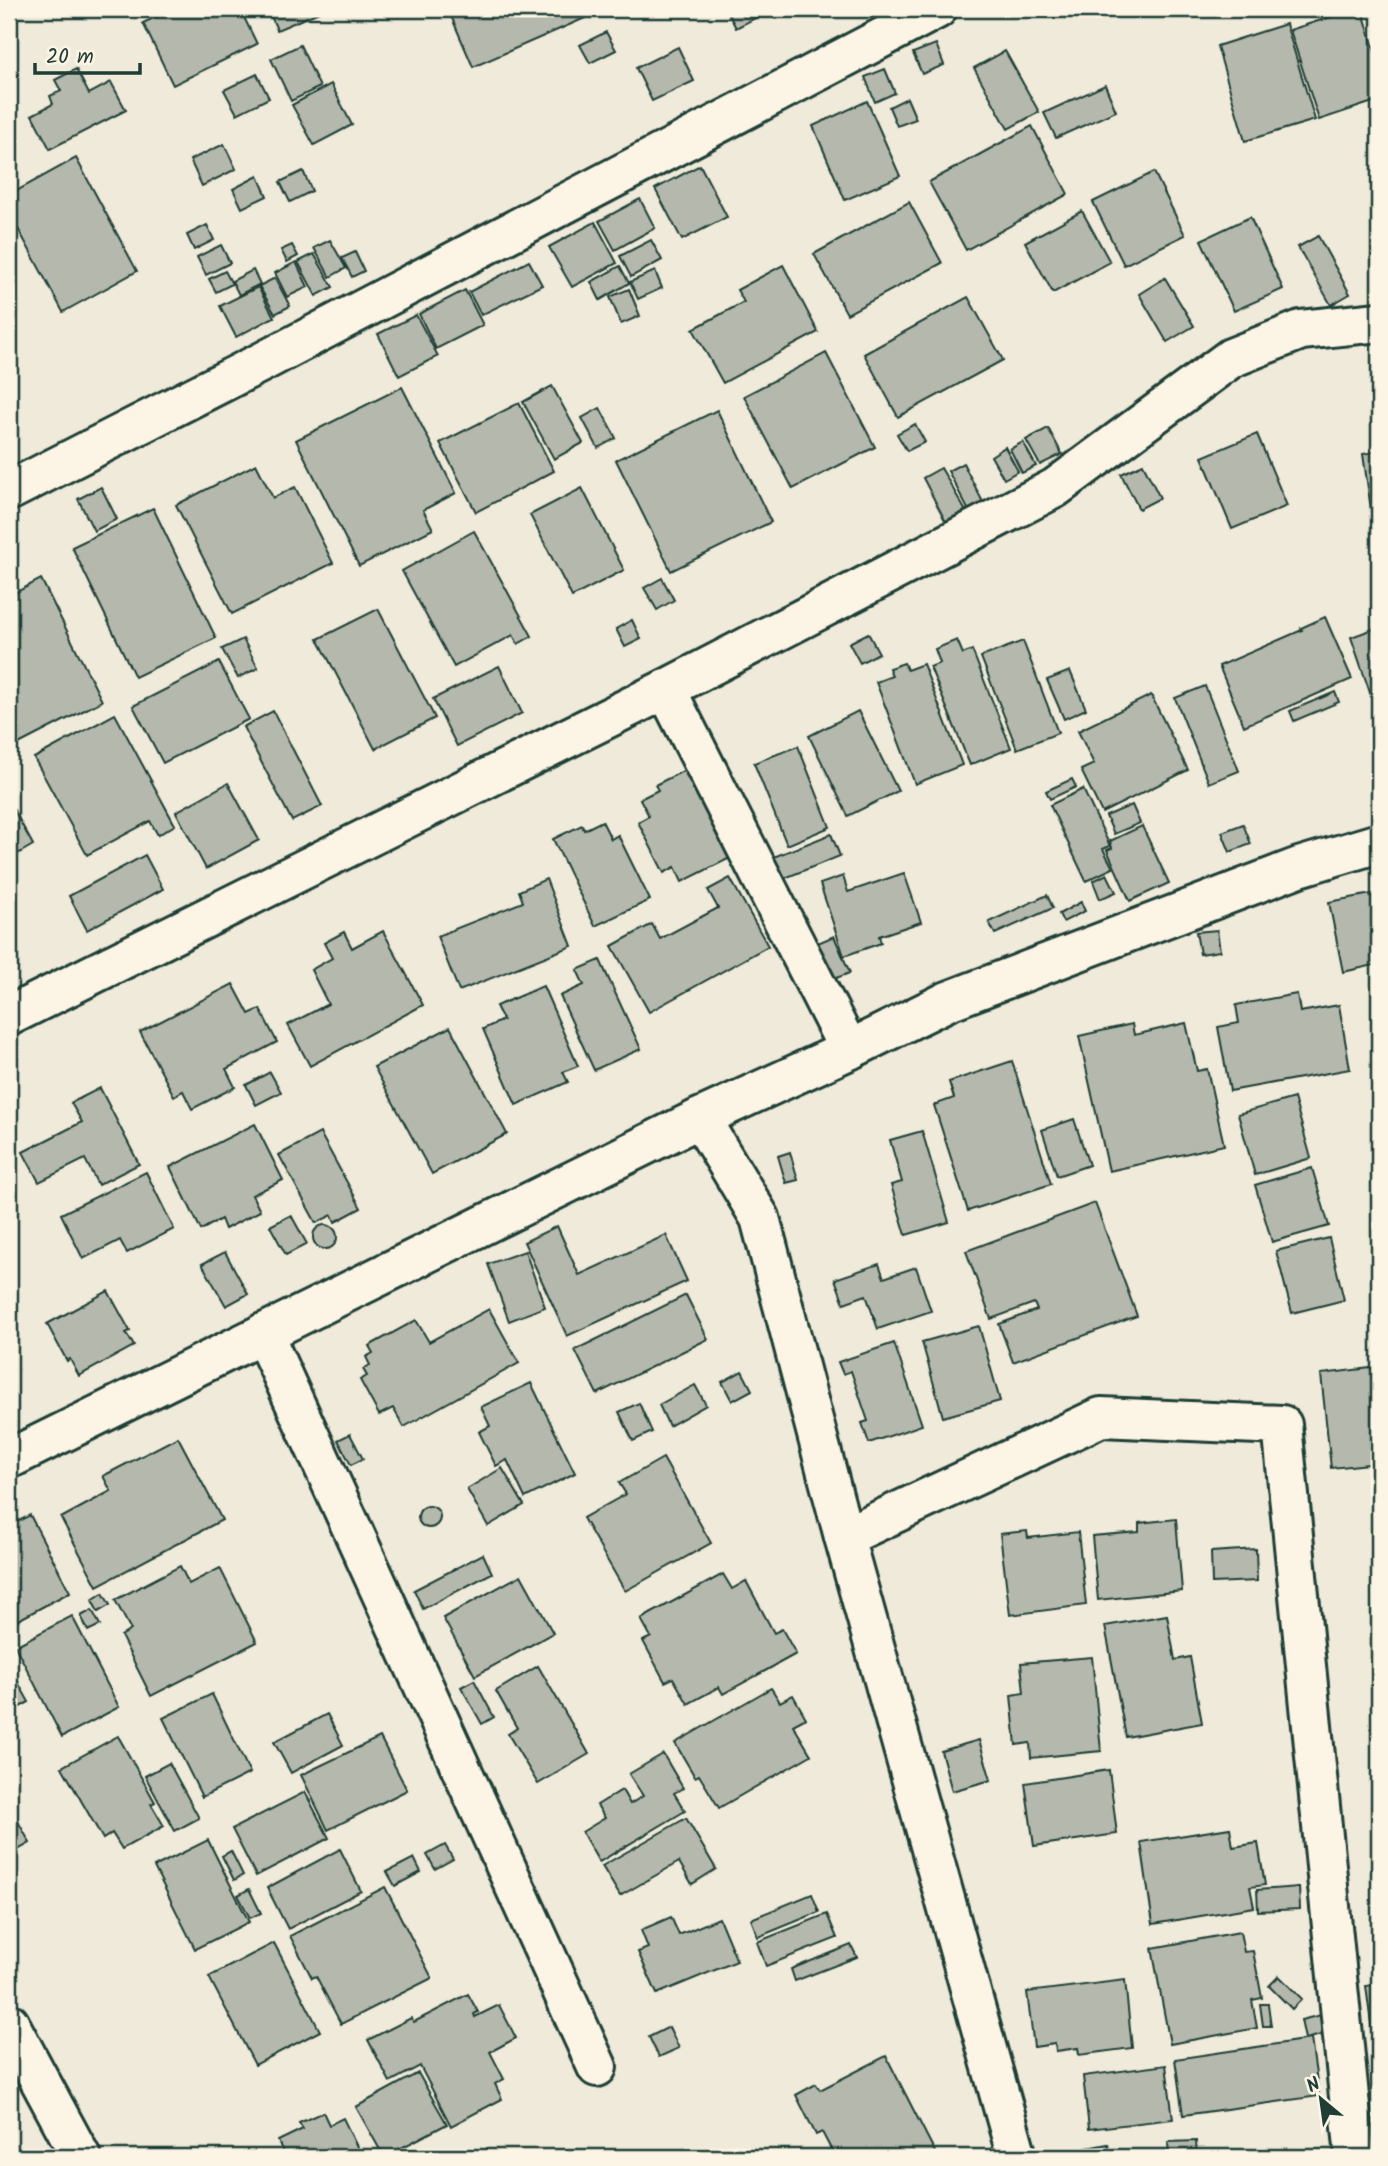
<svg xmlns="http://www.w3.org/2000/svg" width="1388" height="2166" viewBox="0 0 1388 2166" font-family="Kalam,sans-serif">
  <style>
    .building { fill: #b5b9ad; stroke: #1f3d34; stroke-width: 2 }
    .lines { fill: none; stroke-linecap: round; stroke-linejoin: round }
    .street-casing { stroke: #1f3d34; stroke-width: 44 }
    .street { stroke: #fcf5e5; stroke-width: 38 }
  </style>
  <rect width="100%" height="100%" fill="#efeada"/>
  <filter id="ink" filterUnits="userSpaceOnUse"><feTurbulence type="fractalNoise" baseFrequency=".0143" numOctaves="2"/><feDisplacementMap in="SourceGraphic" scale="14" xChannelSelector="R" yChannelSelector="G"/><feConvolveMatrix kernelMatrix="1 2 1 2 8 2 1 2 1" color-interpolation-filters="sRGB"/></filter>
  <g filter="url(#ink)">
    <g class="building">
      <path d="M173,9H240L257,44L173,85L143,23Z"/>
      <path d="M268,9H326L277,30Z"/>
      <path d="M448,9H601V11L473,67Z"/>
      <path d="M726,9H755L759,16L736,28Z"/>
      <path d="M1356,9H1362L1379,64V100L1319,120L1290,30Z"/>
      <path d="M1286,24L1315,120L1245,141L1217,46Z"/>
      <path d="M606,32L616,50L590,63L580,45Z"/>
      <path d="M936,44L944,65L922,74L913,53Z"/>
      <path d="M300,45L320,87L291,101L271,59Z"/>
      <path d="M678,47L694,81L652,101L636,68Z"/>
      <path d="M1005,51L1039,112L1008,129L974,68Z"/>
      <path d="M76,69L89,94L111,82L126,110L50,149L32,115L53,104L50,96L61,91L55,80Z"/>
      <path d="M885,69L895,93L875,102L865,77Z"/>
      <path d="M257,74L269,98L237,114L224,90Z"/>
      <path d="M331,84L352,125L314,145L292,105Z"/>
      <path d="M1105,85L1116,111L1056,138L1044,113Z"/>
      <path d="M907,98L916,119L897,126L889,107Z"/>
      <path d="M867,101L900,176L845,200L813,126Z"/>
      <path d="M1032,126L1068,194L966,250L929,182Z"/>
      <path d="M224,144L236,169L202,186L190,160Z"/>
      <path d="M76,158L137,271L63,312L9,212V195Z"/>
      <path d="M700,165L727,217L682,240L655,189Z"/>
      <path d="M303,171L312,191L290,202L280,182Z"/>
      <path d="M1154,172L1185,235L1124,265L1093,202Z"/>
      <path d="M258,176L267,196L242,208L233,189Z"/>
      <path d="M640,199L655,228L615,250L599,221Z"/>
      <path d="M909,202L942,263L847,314L814,254Z"/>
      <path d="M1082,211L1110,262L1053,293L1025,242Z"/>
      <path d="M1250,217L1283,289L1234,311L1201,240Z"/>
      <path d="M595,222L617,263L572,287L549,247Z"/>
      <path d="M207,225L214,240L194,250L187,235Z"/>
      <path d="M1318,236L1350,294L1331,305L1298,247Z"/>
      <path d="M330,240L346,268L330,277L314,248Z"/>
      <path d="M651,240L662,260L631,277L620,256Z"/>
      <path d="M221,245L230,263L206,275L197,257Z"/>
      <path d="M292,245L298,256L287,262L281,250Z"/>
      <path d="M355,252L364,271L352,277L342,258Z"/>
      <path d="M314,254L333,287L316,296L298,262Z"/>
      <path d="M529,261L542,285L481,315L469,292Z"/>
      <path d="M296,262L308,287L287,297L275,273Z"/>
      <path d="M783,265L818,332L723,383L693,329L744,302L737,290Z"/>
      <path d="M620,266L629,283L600,300L591,282Z"/>
      <path d="M253,270L260,284L239,295L232,281Z"/>
      <path d="M225,271L232,284L216,292L209,279Z"/>
      <path d="M655,271L662,288L638,299L630,282Z"/>
      <path d="M275,278L290,306L275,314L259,286Z"/>
      <path d="M1165,278L1194,326L1167,342L1139,294Z"/>
      <path d="M258,287L274,317L236,337L220,306Z"/>
      <path d="M629,289L640,316L621,324L610,297Z"/>
      <path d="M465,290L483,325L436,349L419,314Z"/>
      <path d="M968,297L1003,360L898,417L864,354Z"/>
      <path d="M416,315L438,356L399,376L378,334Z"/>
      <path d="M9,337L18,356L9,361Z"/>
      <path d="M826,353L875,447L793,489L744,396Z"/>
      <path d="M552,386L583,443L554,459L523,402Z"/>
      <path d="M402,387L456,493L423,510L433,529L359,566L296,440Z"/>
      <path d="M519,403L554,471L476,512L440,443Z"/>
      <path d="M600,408L616,438L598,448L582,418Z"/>
      <path d="M717,410L771,522L671,571L616,460Z"/>
      <path d="M915,424L925,442L907,451L897,434Z"/>
      <path d="M1048,428L1062,454L1040,465L1026,440Z"/>
      <path d="M1257,434L1287,506L1232,529L1202,457Z"/>
      <path d="M1023,442L1036,466L1022,473L1010,449Z"/>
      <path d="M1005,447L1018,471L1004,479L991,456Z"/>
      <path d="M1379,451V543L1376,544L1363,454Z"/>
      <path d="M963,463L986,508L971,515L948,471Z"/>
      <path d="M256,464L273,498L295,487L333,563L232,614L176,505Z"/>
      <path d="M1143,464L1160,498L1139,509L1121,474Z"/>
      <path d="M941,468L968,515L948,526L923,478Z"/>
      <path d="M101,487L117,519L94,531L78,499Z"/>
      <path d="M582,488L624,570L572,597L530,515Z"/>
      <path d="M153,508L216,638L135,677L72,547Z"/>
      <path d="M474,531L532,636L518,644L513,635L454,667L402,571Z"/>
      <path d="M662,578L674,600L657,610L644,588Z"/>
      <path d="M41,579L102,701L9,749V596Z"/>
      <path d="M378,609L435,718L375,749L318,639Z"/>
      <path d="M1325,617L1352,679L1244,726L1219,666L1302,630L1301,628Z"/>
      <path d="M632,620L641,639L625,647L616,629Z"/>
      <path d="M1379,627V719L1351,637Z"/>
      <path d="M868,633L879,653L860,663L849,643Z"/>
      <path d="M243,639L258,668L238,678L222,649Z"/>
      <path d="M957,640L963,654L972,650L1011,748L970,765L930,667L940,663L935,649Z"/>
      <path d="M1023,641L1058,733L1017,749L981,657Z"/>
      <path d="M219,662L249,719L163,763L133,706Z"/>
      <path d="M904,663L907,670L923,664L962,765L915,784L876,682L892,676L889,668Z"/>
      <path d="M499,666L522,713L457,746L433,699Z"/>
      <path d="M1070,671L1086,709L1064,719L1047,680Z"/>
      <path d="M1205,686L1239,771L1209,783L1175,698Z"/>
      <path d="M1335,692L1339,702L1294,721L1290,711Z"/>
      <path d="M1151,695L1188,770L1102,813L1081,770L1094,764L1078,731Z"/>
      <path d="M273,711L322,806L292,821L243,727Z"/>
      <path d="M858,711L898,791L848,816L809,736Z"/>
      <path d="M115,714L175,825L158,835L150,821L87,855L34,758Z"/>
      <path d="M798,746L830,827L787,845L754,763Z"/>
      <path d="M685,770L730,858L682,882L675,867L664,873L638,822L649,816L640,799L658,790L655,785Z"/>
      <path d="M1072,779L1076,787L1050,799L1046,791Z"/>
      <path d="M228,783L259,840L206,869L176,812Z"/>
      <path d="M1083,789L1110,846L1103,849L1113,868L1086,881L1050,805Z"/>
      <path d="M9,801L33,845L9,859Z"/>
      <path d="M1132,805L1140,823L1114,834L1106,816Z"/>
      <path d="M602,821L611,839L618,835L650,900L595,926L553,839L582,825L584,830Z"/>
      <path d="M1243,824L1251,844L1230,852L1222,832Z"/>
      <path d="M1142,826L1169,883L1130,901L1107,850L1112,848L1110,841Z"/>
      <path d="M831,834L840,856L780,880L771,858Z"/>
      <path d="M145,855L163,889L87,930L69,896Z"/>
      <path d="M904,873L921,922L879,936L881,943L844,956L820,884L843,876L848,892Z"/>
      <path d="M1107,874L1116,892L1100,899L1093,881Z"/>
      <path d="M730,878L768,946L649,1012L612,946L652,924L660,939L718,908L708,890Z"/>
      <path d="M546,879L572,946L459,991L437,936L523,902L519,891Z"/>
      <path d="M1372,894L1379,931V964L1343,972L1329,902Z"/>
      <path d="M1047,895L1053,908L995,934L989,922Z"/>
      <path d="M1081,902L1085,911L1063,922L1059,914Z"/>
      <path d="M1217,930L1220,951L1200,954L1196,932Z"/>
      <path d="M383,931L423,1005L310,1066L288,1025L328,1004L311,970L332,958L324,943L344,932L352,948Z"/>
      <path d="M834,936L850,973L828,981L813,945Z"/>
      <path d="M600,960L641,1049L594,1070L560,996L584,985L577,970Z"/>
      <path d="M233,984L249,1014L260,1009L277,1042L226,1069L235,1087L192,1109L183,1091L174,1096L140,1032Z"/>
      <path d="M543,986L578,1066L563,1072L568,1082L516,1105L483,1029L503,1020L496,1006Z"/>
      <path d="M1297,994L1300,1012L1339,1005L1350,1069L1230,1091L1218,1027L1239,1023L1236,1005Z"/>
      <path d="M1186,1023L1197,1071L1207,1069L1224,1145L1109,1171L1079,1036L1132,1024L1134,1035Z"/>
      <path d="M450,1027L507,1134L432,1174L374,1067Z"/>
      <path d="M1012,1061L1051,1184L968,1211L934,1105L954,1098L949,1082Z"/>
      <path d="M270,1072L281,1092L256,1105L246,1085Z"/>
      <path d="M100,1088L139,1164L98,1185L85,1159L39,1182L23,1152L82,1122L71,1103Z"/>
      <path d="M1294,1098L1311,1158L1255,1175L1238,1114Z"/>
      <path d="M1074,1119L1089,1165L1057,1176L1042,1130Z"/>
      <path d="M255,1124L283,1180L252,1195L260,1211L225,1229L221,1219L201,1230L170,1167Z"/>
      <path d="M922,1131L949,1222L906,1235L891,1185L902,1182L890,1140Z"/>
      <path d="M320,1133L361,1208L335,1222L332,1215L316,1223L279,1155Z"/>
      <path d="M790,1152L798,1180L786,1183L778,1156Z"/>
      <path d="M1312,1168L1329,1226L1272,1242L1255,1185Z"/>
      <path d="M146,1172L174,1229L127,1253L120,1240L83,1259L61,1214Z"/>
      <path d="M1095,1203L1137,1316L1013,1362L999,1324L1037,1310L1034,1303L991,1319L966,1251Z"/>
      <path d="M291,1215L307,1244L286,1255L270,1226Z"/>
      <circle cx="325" cy="1237" r="12"/>
      <path d="M557,1226L579,1275L666,1235L687,1281L567,1336L524,1242Z"/>
      <path d="M1329,1238L1344,1300L1292,1313L1276,1251Z"/>
      <path d="M525,1251L545,1307L509,1321L488,1264Z"/>
      <path d="M225,1252L248,1294L226,1306L202,1264Z"/>
      <path d="M879,1264L884,1278L916,1267L931,1311L878,1329L866,1295L844,1303L835,1279Z"/>
      <path d="M108,1291L130,1331L126,1333L134,1346L79,1376L70,1359L67,1361L47,1324Z"/>
      <path d="M686,1295L708,1339L597,1394L575,1350Z"/>
      <path d="M489,1309L519,1363L404,1427L393,1408L379,1415L360,1380L367,1376L363,1369L370,1365L366,1357L373,1353L369,1346L416,1320L429,1342Z"/>
      <path d="M979,1326L1000,1401L943,1417L922,1342Z"/>
      <path d="M894,1343L922,1425L869,1443L862,1423L868,1421L851,1371L843,1374L838,1362Z"/>
      <path d="M1379,1367V1463L1331,1468L1321,1374Z"/>
      <path d="M742,1371L752,1390L732,1401L722,1382Z"/>
      <path d="M531,1383L575,1473L525,1498L507,1460L496,1466L479,1432L490,1426L481,1407Z"/>
      <path d="M695,1385L706,1405L669,1426L659,1405Z"/>
      <path d="M639,1403L652,1432L633,1441L619,1412Z"/>
      <path d="M350,1434L363,1459L351,1465L338,1440Z"/>
      <path d="M178,1437L222,1520L97,1586L61,1518L111,1491L103,1476Z"/>
      <path d="M663,1458L711,1543L625,1591L583,1518L626,1494L619,1483Z"/>
      <path d="M502,1468L524,1505L488,1526L467,1489Z"/>
      <circle cx="429" cy="1517" r="11"/>
      <path d="M30,1515L70,1592L9,1625V1526Z"/>
      <path d="M1176,1519L1182,1591L1098,1600L1092,1536L1139,1532V1523Z"/>
      <path d="M1027,1531L1028,1538L1078,1532L1086,1605L1010,1615L1000,1534Z"/>
      <path d="M1256,1549L1257,1581L1212,1583L1211,1552Z"/>
      <path d="M483,1554L492,1573L423,1609L414,1590Z"/>
      <path d="M180,1566L189,1584L220,1568L257,1642L151,1696L121,1636L131,1630L115,1600Z"/>
      <path d="M723,1574L732,1589L746,1581L774,1633L782,1629L796,1654L723,1694L719,1687L688,1704L673,1678L665,1682L643,1641L651,1637L641,1619Z"/>
      <path d="M521,1575L553,1633L475,1676L443,1618Z"/>
      <path d="M103,1593L110,1605L98,1612L92,1600Z"/>
      <path d="M92,1610L100,1625L88,1631L81,1616Z"/>
      <path d="M1167,1615L1175,1660L1190,1657L1202,1723L1126,1737L1105,1626Z"/>
      <path d="M72,1616L119,1707L62,1737L15,1646Z"/>
      <path d="M1092,1657L1101,1751L1031,1758L1030,1743L1016,1745L1011,1695L1024,1693L1021,1663Z"/>
      <path d="M9,1666L29,1702L9,1713Z"/>
      <path d="M538,1666L589,1754L538,1784L508,1734L517,1728L496,1691Z"/>
      <path d="M474,1680L494,1717L482,1724L461,1687Z"/>
      <path d="M771,1688L780,1702L793,1695L806,1718L793,1725L811,1755L719,1808L699,1775L695,1777L675,1743Z"/>
      <path d="M212,1694L250,1773L202,1797L163,1718Z"/>
      <path d="M327,1714L343,1745L291,1773L274,1742Z"/>
      <path d="M118,1736L155,1802L151,1804L164,1826L122,1849L112,1833L103,1839L62,1767Z"/>
      <path d="M380,1737L407,1790L328,1830L301,1775Z"/>
      <path d="M979,1740L991,1780L952,1791L941,1751Z"/>
      <path d="M663,1754L683,1788L674,1793L685,1811L599,1862L582,1832L605,1818L597,1805L622,1790L630,1804L643,1796L629,1774Z"/>
      <path d="M169,1763L199,1818L175,1831L145,1776Z"/>
      <path d="M1109,1770L1117,1834L1034,1846L1025,1783Z"/>
      <path d="M305,1792L329,1838L256,1876L232,1829Z"/>
      <path d="M9,1805L30,1843L9,1855Z"/>
      <path d="M686,1818L716,1869L692,1884L679,1862L620,1896L602,1866Z"/>
      <path d="M1230,1828L1233,1847L1258,1843L1265,1885L1250,1887L1254,1907L1153,1924L1141,1842Z"/>
      <path d="M208,1840L249,1922L195,1949L154,1867Z"/>
      <path d="M445,1845L453,1859L435,1869L427,1855Z"/>
      <path d="M340,1849L361,1891L288,1929L267,1888Z"/>
      <path d="M231,1851L243,1875L234,1880L222,1856Z"/>
      <path d="M414,1858L421,1872L395,1886L387,1872Z"/>
      <path d="M385,1887L432,1978L341,2024L316,1976L312,1978L290,1936Z"/>
      <path d="M1299,1887L1300,1909L1258,1911L1257,1890Z"/>
      <path d="M249,1889L261,1913L250,1918L238,1895Z"/>
      <path d="M812,1894L819,1912L758,1937L751,1919Z"/>
      <path d="M827,1914L837,1938L766,1966L757,1942Z"/>
      <path d="M671,1917L679,1935L719,1918L737,1961L657,1994L638,1952L648,1948L641,1930Z"/>
      <path d="M1240,1932L1244,1952L1253,1951L1262,1998L1252,2000L1257,2028L1170,2044L1152,1948Z"/>
      <path d="M274,1943L320,2031L255,2065L209,1977Z"/>
      <path d="M851,1945L857,1957L795,1981L791,1969Z"/>
      <path d="M1279,1976L1302,1999L1292,2009L1269,1986Z"/>
      <path d="M1125,1980L1132,2048L1079,2055L1078,2048L1056,2051L1055,2044L1034,2047L1027,1992Z"/>
      <path d="M1379,1984V2038L1373,2039L1366,1986Z"/>
      <path d="M468,1994L478,2012L474,2014L475,2017L499,2005L516,2038L490,2052L504,2079L495,2084L502,2099L451,2126L420,2066L390,2082L368,2040L411,2018L414,2022Z"/>
      <path d="M1260,2004H1268L1271,2026H1263Z"/>
      <path d="M1321,2015L1325,2034L1305,2039L1301,2020Z"/>
      <path d="M669,2027L679,2048L659,2057L649,2037Z"/>
      <path d="M1311,2039L1319,2096L1183,2115L1175,2059Z"/>
      <path d="M886,2056L936,2154L929,2157H835L822,2132L816,2135L796,2095L816,2084L820,2090Z"/>
      <path d="M1166,2065L1173,2119L1089,2129L1083,2076Z"/>
      <path d="M418,2073L447,2124L384,2157L356,2107Z"/>
      <path d="M323,2112L329,2125L343,2118L362,2157H285L278,2141L303,2129L299,2123Z"/>
      <path d="M1379,2119V2157H1374L1369,2120Z"/>
      <path d="M1196,2141L1197,2157H1169L1168,2142Z"/>
      <path d="M1108,2144L1111,2157H1044V2156Z"/>
    </g>
    <g class="lines">
      <g class="street-casing">
        <g id="street">
          <path d="M9,491L264,361L937,9"/>
          <path d="M666,689L849,1050"/>
          <path d="M9,1016L666,689L1055,488L1231,358L1301,330L1379,322"/>
          <path d="M700,1118L760,1218L844,1537L1017,2157"/>
          <path d="M263,1333L597,2067"/>
          <path d="M9,1459L700,1118L849,1050L948,1001L1299,867L1379,843"/>
          <path d="M844,1537L1101,1417L1282,1425L1355,2157"/>
          <path d="M9,2023L81,2157"/>
        </g>
      </g>
      <use href="#street" class="street"/>
    </g>
  </g>
  <rect width="1388" height="2166" fill="none" stroke="#fcf5e5" stroke-width="35"/>
  <rect x="18" y="18" width="1353" height="2131" fill="none" stroke="#1f3d34" stroke-width="2.5" filter="url(#ink)"/>
  <g transform="translate(1321 2099) rotate(331)" stroke="#fcf5e5" stroke-width="5" paint-order="stroke">
  <path d="M0-5L12 26L0 18L-12 26Z" fill="#1f3d34"/>
  <text y="-10" font-size="19" font-weight="bold" text-anchor="middle" fill="#1f3d34">N</text>
  </g>
  <path d="M35 63v10h105v-10" fill="none" stroke="#1f3d34" stroke-width="3.5"/>
  <text x="46" y="63" font-size="21" fill="#1f3d34" stroke="#fcf5e5" stroke-width="5" paint-order="stroke">20 m</text>
</svg>
